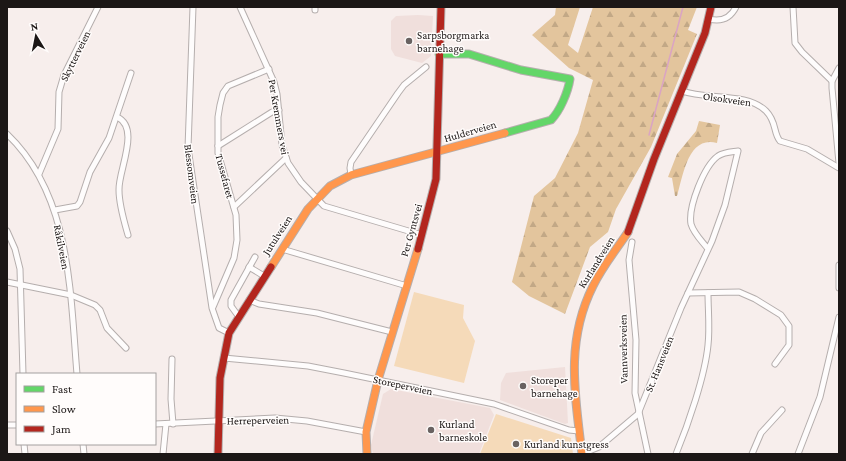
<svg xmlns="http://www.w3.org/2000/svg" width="846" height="461" viewBox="0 0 846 461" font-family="'Crimson Pro',serif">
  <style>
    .built { fill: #f0dfdc }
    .grass { fill: #f5dab9 }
    .forest { fill: url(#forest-firs) }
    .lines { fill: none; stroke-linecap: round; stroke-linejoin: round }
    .stream { stroke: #daa4c3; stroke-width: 1.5 }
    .street-casing { stroke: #b5aead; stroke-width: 7 }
    .fast-casing { stroke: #b5aead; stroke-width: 9 }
    .slow-casing { stroke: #b5aead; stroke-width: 9 }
    .jam-casing { stroke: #b5aead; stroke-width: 9 }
    .street { stroke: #fefcfc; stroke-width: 5 }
    .fast { stroke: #63d668; stroke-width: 7 }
    .slow { stroke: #ff974d; stroke-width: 7 }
    .jam { stroke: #b3261e; stroke-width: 7 }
    .poi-dot { fill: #696261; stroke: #fffcfb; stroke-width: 1.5 }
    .labels { text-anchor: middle; stroke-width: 3; stroke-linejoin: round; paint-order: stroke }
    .poi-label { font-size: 11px; fill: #1c1716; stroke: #fffcfb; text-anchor: start }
    .street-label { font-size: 11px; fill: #1c1716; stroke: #fffcfb }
  </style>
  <defs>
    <pattern id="forest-firs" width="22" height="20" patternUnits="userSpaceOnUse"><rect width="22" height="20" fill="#e3c59d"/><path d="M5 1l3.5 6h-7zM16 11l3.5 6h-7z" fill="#c2a886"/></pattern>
  </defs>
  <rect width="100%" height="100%" fill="#f7eeec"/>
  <g class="built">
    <path d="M418,15L433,16L431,56L422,63L395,56L391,49V21L396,16Z"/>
    <path d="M565,367L568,423L565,424L500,400L501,383L506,373Z"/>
    <path d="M391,389L490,408L494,415L479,454H373L371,445L383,394Z"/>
  </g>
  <g class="grass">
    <path d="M414,292L464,305L463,318L475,341L464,383L394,366Z"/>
    <path d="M496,414L571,438L573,454H480Z"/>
  </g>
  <g class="forest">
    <path d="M556,7H580L568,45L578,53L593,7H697L688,30L697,34L651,147L616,209L608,232L590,247L565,314L529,296L512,282L534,196L555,178L578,133L593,80L569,68L532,35L555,15Z"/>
    <path d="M699,121L720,125L717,143C688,135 683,176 677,196H675L672,178L668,177L677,154L696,131Z"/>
  </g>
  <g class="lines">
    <path class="stream" d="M649,135L683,7"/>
    <g class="street-casing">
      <g id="street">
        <path d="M193,7L188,148L212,308L219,328L229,333"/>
        <path d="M240,7L274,82L277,94L282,145L288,163L301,182L324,206L422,235"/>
        <path d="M793,7L795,43L802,52L832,81"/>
        <path d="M315,10V7"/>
        <path d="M709,19C721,22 730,19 736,7"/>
        <path d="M839,68L832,81V88L839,163"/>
        <path d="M682,91C707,100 747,92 766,111C777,122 773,133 780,141L807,149L839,168"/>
        <path d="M117,117C141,128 118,171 119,190C119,205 124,221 128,235"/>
        <path d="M7,134C71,195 70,291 77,374"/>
        <path d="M218,146L272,112L279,110"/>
        <path d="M39,174L58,129L59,92L64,75L98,7"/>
        <path d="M351,175L350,168L351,162L398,93L404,85L426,67"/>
        <path d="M234,207L286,158"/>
        <path d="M55,210L77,206L80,202L90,172L109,138L131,73"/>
        <path d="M7,231L15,249L20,269L23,374"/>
        <path d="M632,242L629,260L636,340L635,393L648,454"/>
        <path d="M282,249L407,286"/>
        <path d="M839,265V288"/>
        <path d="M249,267L264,276"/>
        <path d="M7,282L71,295L95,305L100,310L107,328L126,348"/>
        <path d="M688,293L739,292L755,299L781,315L789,326V345L775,364"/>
        <path d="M249,300L259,304L317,313L392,332"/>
        <path d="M213,307L234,258L237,240L236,215L218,153V117L220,105L223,93L228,86L269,69"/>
        <path d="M239,317L231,306V300L255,257"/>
        <path d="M224,358L308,366L344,373L494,404L569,430L579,431"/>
        <path d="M172,359L171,399L173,424"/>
        <path d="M155,424L275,418L307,421L366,432"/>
        <path d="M7,425H17"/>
        <path d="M24,444L25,454"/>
        <path d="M83,444L84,454"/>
        <path d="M163,454L166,424"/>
        <path d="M582,454L599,447L638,414L681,308L712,241L725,205L738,151C731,152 724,152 718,156C704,166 688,207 691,224C694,234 702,241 708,249"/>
        <path d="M676,454C688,425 705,376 708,345C710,328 708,310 708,293"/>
        <path d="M752,454L761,433L782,410"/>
        <path d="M798,454L820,397L839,317"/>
      </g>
    </g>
    <g class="fast-casing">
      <path id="fast" d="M439,54H469L521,70L570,79C568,92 560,111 551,120L505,133"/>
    </g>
    <g class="slow-casing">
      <g id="slow">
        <path d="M271,267L308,209L330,186L351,175L505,133"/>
        <path d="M367,454L366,432L378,380L418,249"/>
        <path d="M582,454C575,395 565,342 593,286C602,267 616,250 628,232"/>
      </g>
    </g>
    <g class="jam-casing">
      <g id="jam">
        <path d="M628,232L654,159L705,33L711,7"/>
        <path d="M418,249L436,179L441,7"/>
        <path d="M218,454L220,378L229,333L271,267"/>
      </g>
    </g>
    <use href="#street" class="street"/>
    <use href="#fast" class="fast"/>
    <use href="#slow" class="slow"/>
    <use href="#jam" class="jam"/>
  </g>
  <g class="poi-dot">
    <circle cx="409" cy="41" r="4"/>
    <circle cx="523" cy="386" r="4"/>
    <circle cx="431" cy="430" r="4"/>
    <circle cx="516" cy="444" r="4"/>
  </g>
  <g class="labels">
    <g class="poi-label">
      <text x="417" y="39">Sarpsborgmarka<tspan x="417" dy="13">barnehage</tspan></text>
      <text x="531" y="384">Storeper<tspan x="531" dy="13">barnehage</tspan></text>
      <text x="439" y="428">Kurland<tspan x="439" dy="13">barneskole</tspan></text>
      <text x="524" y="448">Kurland kunstgress</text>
    </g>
    <g class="street-label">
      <text transform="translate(75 56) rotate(-64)" y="4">Skytterveien</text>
      <text transform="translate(727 99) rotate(8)" y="4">Olsokveien</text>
      <text transform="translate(279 117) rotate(80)" y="4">Per Kremmers vei</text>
      <text transform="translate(470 131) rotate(-16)" y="4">Hulderveien</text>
      <text transform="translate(192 174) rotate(83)" y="4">Blessomveien</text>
      <text transform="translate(225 176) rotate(75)" y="4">Tussefaret</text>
      <text transform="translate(411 230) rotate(-74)" y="4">Per Gyntsvei</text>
      <text transform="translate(277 235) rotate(-57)" y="4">Jutulveien</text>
      <text transform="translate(62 247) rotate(79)" y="4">Råkilveien</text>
      <text transform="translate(596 262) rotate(-58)" y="4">Kurlandveien</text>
      <text transform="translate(623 349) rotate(-91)" y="4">Vannverksveien</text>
      <text transform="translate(659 364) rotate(-68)" y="4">St. Hansveien</text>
      <text transform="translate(403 385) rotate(12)" y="4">Storeperveien</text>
      <text transform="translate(258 420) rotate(-1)" y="4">Herreperveien</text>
    </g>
  </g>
  <rect width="846" height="461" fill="none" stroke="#1c1716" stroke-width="16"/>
  <rect x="16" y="373" width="140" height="72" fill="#fffcfb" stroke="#a4a09f"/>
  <rect x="24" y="386" width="20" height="6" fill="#63d668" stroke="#a4a09f"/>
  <text x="52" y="393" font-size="12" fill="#1c1716">Fast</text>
  <rect x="24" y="406" width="20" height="6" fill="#ff974d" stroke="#a4a09f"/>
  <text x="52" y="413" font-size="12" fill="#1c1716">Slow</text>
  <rect x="24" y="426" width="20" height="6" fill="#b3261e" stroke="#a4a09f"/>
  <text x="52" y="433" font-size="12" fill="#1c1716">Jam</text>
  <g transform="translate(36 36) rotate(350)" stroke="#fffcfb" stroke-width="3" paint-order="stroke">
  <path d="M0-3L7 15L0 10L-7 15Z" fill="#1c1716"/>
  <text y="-6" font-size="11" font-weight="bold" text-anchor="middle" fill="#1c1716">N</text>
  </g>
</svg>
